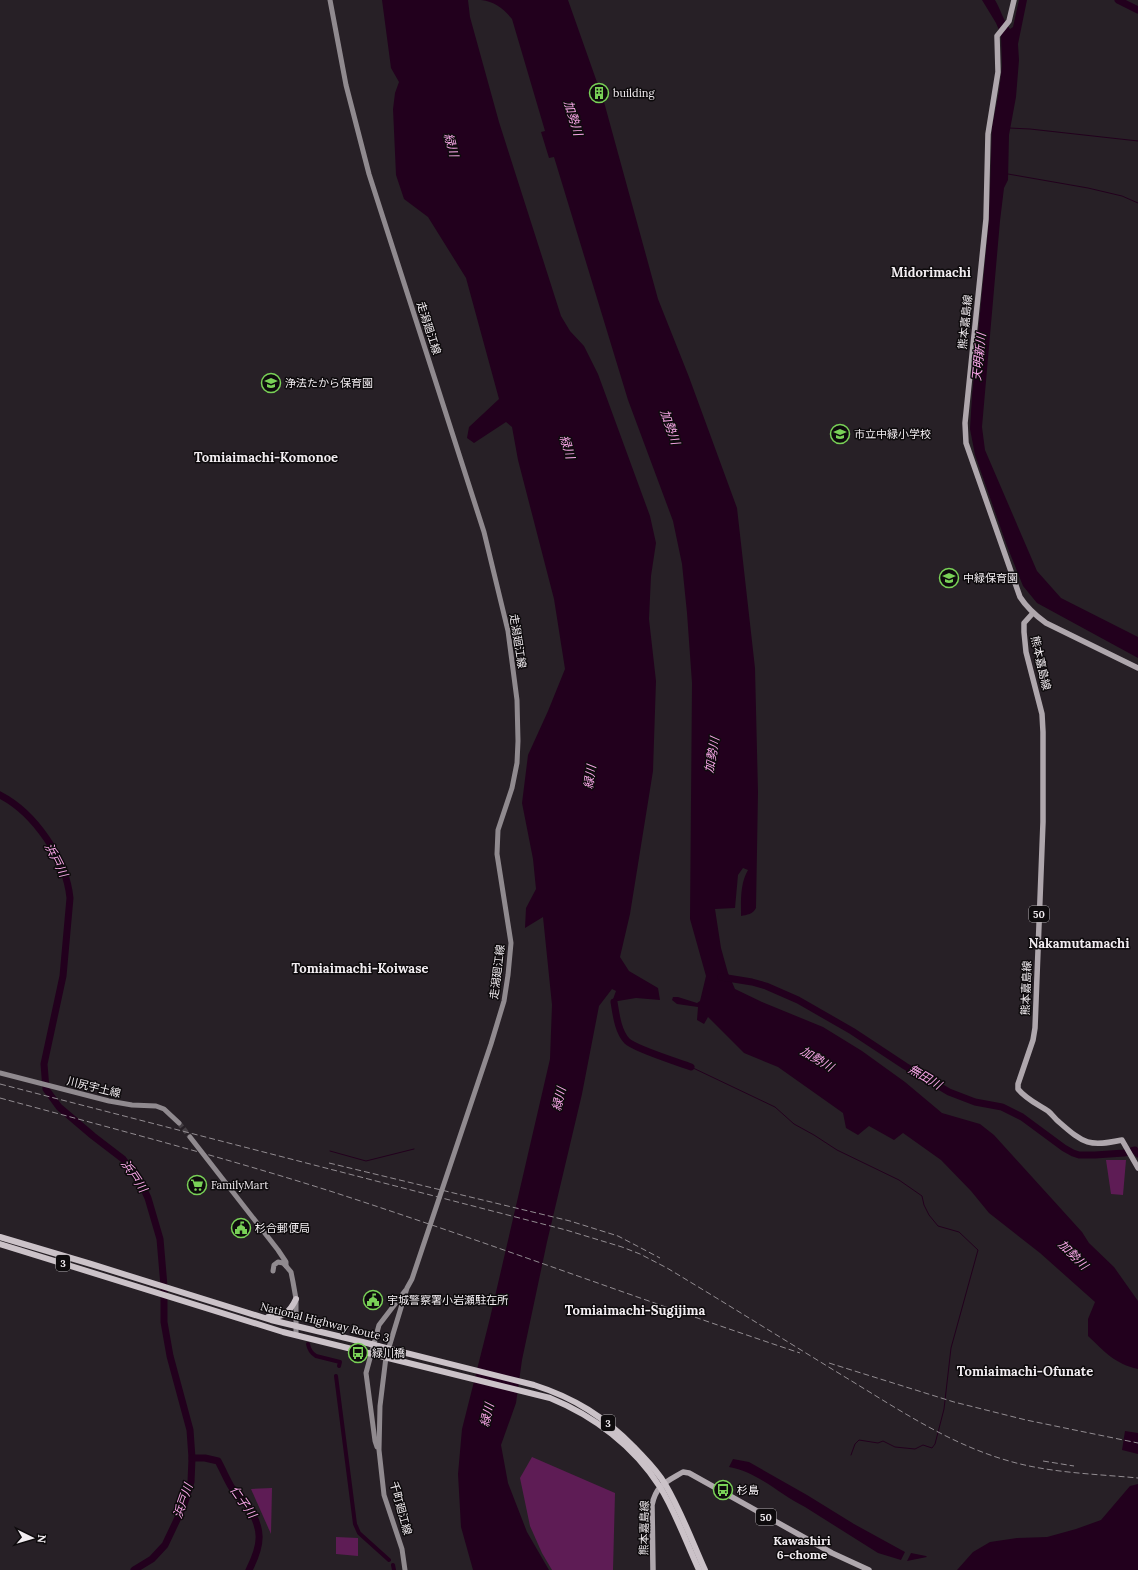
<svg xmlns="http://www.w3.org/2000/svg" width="1138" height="1570" viewBox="0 0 1138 1570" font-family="Lora,'Noto Sans JP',serif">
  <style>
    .green { fill: #5e1c55 }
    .water { fill: #22001d }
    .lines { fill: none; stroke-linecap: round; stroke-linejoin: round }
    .stream { stroke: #22001d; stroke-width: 1 }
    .canal { stroke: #22001d; stroke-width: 4 }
    .river { stroke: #22001d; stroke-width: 7 }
    .secondary-tunnel { stroke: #453f44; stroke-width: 5; stroke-dasharray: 5 2.5; stroke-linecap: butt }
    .secondary { stroke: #908a8f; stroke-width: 5 }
    .primary { stroke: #afa7ad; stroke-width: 5.5 }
    .highway { stroke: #cbc2c8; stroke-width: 6 }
    .rail { stroke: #928c91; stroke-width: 1; stroke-dasharray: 6 3; stroke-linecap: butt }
    .highway-bridge { stroke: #cbc2c8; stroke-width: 6 }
    .labels { text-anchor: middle; stroke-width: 3; stroke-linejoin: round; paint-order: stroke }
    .shield { fill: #0e0b0d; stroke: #aea9ad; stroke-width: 1 }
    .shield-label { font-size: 10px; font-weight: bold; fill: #f2edf1 }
    .poi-label { font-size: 11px; fill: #f2edf1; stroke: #0e0b0d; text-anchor: start }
    .street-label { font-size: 11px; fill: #f2edf1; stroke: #0e0b0d }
    .water-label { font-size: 12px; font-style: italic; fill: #f8a6e7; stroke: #0e0b0d }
    .neighbourhood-label { font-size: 12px; font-weight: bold; fill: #f2edf1; stroke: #0e0b0d }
    .quarter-label { font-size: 13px; font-weight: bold; fill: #f2edf1; stroke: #0e0b0d }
  </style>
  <rect width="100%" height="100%" fill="#272026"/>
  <g class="green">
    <path d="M1106,1160H1126L1123,1195L1111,1194Z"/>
    <path d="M532,1457L615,1493L613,1570H552L542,1553L530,1526L520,1478Z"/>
    <path d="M272,1488L271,1534L251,1489Z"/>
    <path d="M336,1537L358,1538V1556L336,1554Z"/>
  </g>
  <g class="water">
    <path d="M382,0H468L470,17L499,122L561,316L570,331L584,346L598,374L650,516L656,543L651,576L649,619L656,681L653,771L630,914L620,957L629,971L658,988L660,1000L636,998L612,1002L616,991L612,989L599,1006L582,1094L547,1242L522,1360L516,1403L501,1445L508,1483L527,1532L549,1570H473L461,1527L458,1474L462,1429L490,1318L550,1059L552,1005L543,917L525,928L526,908L536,889L533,859L522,803L528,755L548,711L565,669L554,599L518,460L512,427L506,422L474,443L467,438L469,427L499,399L466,278L428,217L404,199L396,175L393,109L395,93L399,82L391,68Z"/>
    <path d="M481,0H568L604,102L658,299L689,377L737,508L755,668L758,792L756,908C753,914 747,915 741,916C741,900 740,884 748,870L743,868L738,875L735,908L715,909L721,948L728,973L735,989L762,1002L823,1027L862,1051L905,1082L942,1113L980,1124L994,1135L1082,1232L1089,1243L1114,1267L1138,1301V1369C1115,1364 1105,1352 1088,1336V1319L1095,1302L1040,1253L989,1213L971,1191L941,1160L903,1133L894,1140L869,1126L858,1135L846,1128L843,1113L778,1067L744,1053L708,1017L704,1024L697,1020L698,1007L677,1004L672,1000L673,997H678L697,1003L700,1001L706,976L690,919L692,683L687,613L682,564L673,521L628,400L554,157L549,158L541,132L545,131L512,19C503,8 495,2 481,0Z"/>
    <path d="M982,0H995C1001,10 1003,20 1010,29L1013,27L1019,0H1027L1018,44L1019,60L1016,97L1009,135L1008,180L1004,188L1000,221L982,427L985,450L1037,571L1061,598L1138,637V658L1037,603L1023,586L1007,546L975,455L970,429L972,396L989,220L992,127L999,91L1002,66L1001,35L996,23Z"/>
    <path d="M1125,1431L1138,1433V1454L1122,1450Z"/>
    <path d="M733,1459L749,1462L807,1495L854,1524L905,1552L901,1560L878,1553L805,1507C780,1495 758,1472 729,1467Z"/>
    <path d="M1138,1484V1570H957L973,1552L990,1542L1017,1538L1047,1537L1076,1529L1101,1520L1130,1486Z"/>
    <path d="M911,1553L926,1556L927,1557L907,1561Z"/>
  </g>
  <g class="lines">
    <g class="stream">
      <path d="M1009,128L1030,129L1138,141"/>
      <path d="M1008,174L1088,188L1122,196L1138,203"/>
      <path d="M691,1067L775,1107L794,1124L814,1135L837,1150L899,1180L922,1196L924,1205L929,1215L938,1226L959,1232L978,1250L951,1348L944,1409L935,1444L932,1448L923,1445L915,1449L895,1447L883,1441L878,1443L859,1440L855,1444L851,1455"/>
      <path d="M330,1151L366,1161L414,1149"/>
    </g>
    <g class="canal">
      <path d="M308,1344C309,1350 311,1353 316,1356L340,1362L339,1366"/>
      <path d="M336,1376L355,1524L359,1533L389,1560"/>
      <path d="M393,1565L394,1570"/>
    </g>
    <g class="river">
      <path d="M1118,0L1138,10"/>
      <path d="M0,795C35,813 66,859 70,898L63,976L44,1064L46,1089L59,1107L93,1136L123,1159L141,1183L148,1198L160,1239L164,1286V1322L170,1356L190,1430L192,1458L191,1482L184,1505L165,1545L152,1559L134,1570"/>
      <path d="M721,977L752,982L766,986L798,1000L852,1031L905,1066L949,1092L975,1102L1002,1107L1022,1117L1064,1148L1073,1153L1079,1155H1095L1124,1153L1135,1150L1138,1154"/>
      <path d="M614,1002C616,1014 618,1032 627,1041C635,1049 678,1062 691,1067"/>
      <path d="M192,1458H205L218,1461C223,1470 227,1480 232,1488C237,1494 242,1499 246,1504C264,1528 262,1545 249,1570"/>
    </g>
    <path class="secondary-tunnel" d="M179,1123L190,1137"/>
    <g class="secondary">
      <path d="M330,0L346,85L369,174L484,532L508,631L517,700L518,741L517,763L512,788L498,830L497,854L511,943L508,975L504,1001L491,1044L412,1279L407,1288L386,1357L380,1406L379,1450L384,1495L402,1549L405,1570"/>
      <path d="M0,1073L109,1101L132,1105L156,1106L164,1109L179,1123"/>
      <path d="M190,1137L278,1250L286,1262V1266L291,1272L293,1282L296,1299V1335"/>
      <path d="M273,1271L274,1265L278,1262L283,1263L286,1266"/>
      <path d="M377,1447L375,1441L366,1373L379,1325L405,1291"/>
    </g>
    <g class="primary">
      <path d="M1014,0L1009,21L997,36L998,72L988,134L986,219L965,423L966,443L1020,597C1027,608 1035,615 1046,623L1138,668"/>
      <path d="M1033,613L1024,623V632L1026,652L1042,714L1043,732V822L1035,1028L1033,1040L1018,1084V1089C1026,1099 1037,1104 1048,1111C1052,1114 1055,1119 1059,1122C1084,1144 1089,1147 1122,1140L1138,1168"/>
      <path d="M653,1570L652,1505C656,1485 666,1482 683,1472L689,1473L832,1553L869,1570"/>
    </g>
    <g class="highway">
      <path d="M0,1237L91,1264L271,1320L371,1344"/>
      <path d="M0,1244L283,1332L368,1353"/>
      <path d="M268,1317C283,1318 290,1312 296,1299"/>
      <path d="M378,1346L534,1385C575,1398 604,1417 634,1447C645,1459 657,1470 665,1484C681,1511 692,1541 705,1570"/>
      <path d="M376,1355L550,1398C594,1416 634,1446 660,1487C675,1511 687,1544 699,1570"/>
    </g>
    <g class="rail">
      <path d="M0,1084L566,1230L622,1247L640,1254L667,1268C727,1304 786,1341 845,1377C898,1409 949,1444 1009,1461C1050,1473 1096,1474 1138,1478"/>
      <path d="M0,1098C111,1128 223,1157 333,1192C490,1243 644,1301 800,1353"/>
      <path d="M329,1163L570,1221L618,1236L660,1258"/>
      <path d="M829,1363L954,1402L1026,1420L1138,1443"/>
      <path d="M1043,1461L1074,1466"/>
    </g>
    <g class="highway-bridge">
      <path d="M371,1344L378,1346"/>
      <path d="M368,1353L376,1355"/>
    </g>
  </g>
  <defs>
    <g id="building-ring" transform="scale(1)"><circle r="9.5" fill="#0e0b0d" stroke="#79d157" stroke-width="1.5"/><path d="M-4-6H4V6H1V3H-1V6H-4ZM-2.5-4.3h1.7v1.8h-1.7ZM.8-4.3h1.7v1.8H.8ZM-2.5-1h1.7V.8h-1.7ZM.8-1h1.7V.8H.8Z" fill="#79d157"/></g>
    <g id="school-ring" transform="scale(1)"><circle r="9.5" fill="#0e0b0d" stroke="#79d157" stroke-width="1.5"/><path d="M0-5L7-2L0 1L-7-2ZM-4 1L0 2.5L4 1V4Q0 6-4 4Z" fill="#79d157"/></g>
    <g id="supermarket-ring" transform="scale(1)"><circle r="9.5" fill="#0e0b0d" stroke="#79d157" stroke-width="1.5"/><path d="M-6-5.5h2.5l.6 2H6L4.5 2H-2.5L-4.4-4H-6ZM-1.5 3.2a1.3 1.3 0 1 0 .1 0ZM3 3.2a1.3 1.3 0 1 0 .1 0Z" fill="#79d157"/></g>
    <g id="civic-ring" transform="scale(1)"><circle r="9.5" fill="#0e0b0d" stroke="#79d157" stroke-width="1.5"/><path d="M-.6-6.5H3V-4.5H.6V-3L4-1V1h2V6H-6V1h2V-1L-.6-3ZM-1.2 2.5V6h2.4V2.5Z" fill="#79d157"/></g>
    <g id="bus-ring" transform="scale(1)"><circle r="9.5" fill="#0e0b0d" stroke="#79d157" stroke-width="1.5"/><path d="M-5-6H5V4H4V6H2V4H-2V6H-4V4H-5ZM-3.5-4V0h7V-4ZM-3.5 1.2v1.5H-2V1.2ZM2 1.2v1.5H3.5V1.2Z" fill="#79d157"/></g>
  </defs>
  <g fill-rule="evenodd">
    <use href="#building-ring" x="599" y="93"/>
    <use href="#school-ring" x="271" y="383"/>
    <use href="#school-ring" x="840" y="434"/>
    <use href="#school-ring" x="949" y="578"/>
    <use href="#supermarket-ring" x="197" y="1185"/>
    <use href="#civic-ring" x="241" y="1228"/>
    <use href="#civic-ring" x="373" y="1300"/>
    <use href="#bus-ring" x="358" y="1353"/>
    <use href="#bus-ring" x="723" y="1490"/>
  </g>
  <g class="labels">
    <g class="shield">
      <rect x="1029" y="906" width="20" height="16" rx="3"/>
      <rect x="56" y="1255" width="14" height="16" rx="3"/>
      <rect x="601" y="1415" width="14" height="16" rx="3"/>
      <rect x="756" y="1509" width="20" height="16" rx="3"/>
    </g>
    <g class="shield-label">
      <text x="1039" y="918">50</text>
      <text x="63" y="1267">3</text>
      <text x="608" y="1427">3</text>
      <text x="766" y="1521">50</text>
    </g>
    <g class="poi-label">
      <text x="613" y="97">building</text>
      <text x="285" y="387">浄法たから保育園</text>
      <text x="854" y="438">市立中緑小学校</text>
      <text x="963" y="582">中緑保育園</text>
      <text x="211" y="1189">FamilyMart</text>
      <text x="255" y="1232">杉合郵便局</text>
      <text x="387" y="1304">宇城警察署小岩瀬駐在所</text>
      <text x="372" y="1357">緑川橋</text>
      <text x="737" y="1494">杉島</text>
    </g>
    <g class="street-label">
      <text transform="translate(965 322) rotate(-84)" y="4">熊本嘉島線</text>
      <text transform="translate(429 328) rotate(72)" y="4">走潟廻江線</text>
      <text transform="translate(518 641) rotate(81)" y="4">走潟廻江線</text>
      <text transform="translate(1041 663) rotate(77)" y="4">熊本嘉島線</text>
      <text transform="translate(497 972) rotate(-83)" y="4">走潟廻江線</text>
      <text transform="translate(1026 988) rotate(-88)" y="4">熊本嘉島線</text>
      <text transform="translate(94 1087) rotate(14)" y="4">川尻宇土線</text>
      <text transform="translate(325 1322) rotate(14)" y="4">National Highway Route 3</text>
      <text transform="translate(401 1508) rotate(75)" y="4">千町廻江線</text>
      <text transform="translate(644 1528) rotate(-89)" y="4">熊本嘉島線</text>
    </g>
    <g class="water-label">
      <text transform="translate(573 118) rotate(73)" y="4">加勢川</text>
      <text transform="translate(451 145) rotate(75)" y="4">緑川</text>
      <text transform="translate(979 357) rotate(-84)" y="4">天明新川</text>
      <text transform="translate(670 427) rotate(71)" y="4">加勢川</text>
      <text transform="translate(567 447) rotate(73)" y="4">緑川</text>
      <text transform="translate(712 755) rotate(-80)" y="4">加勢川</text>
      <text transform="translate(590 777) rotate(-82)" y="4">緑川</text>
      <text transform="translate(56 860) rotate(63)" y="4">浜戸川</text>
      <text transform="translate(817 1059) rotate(31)" y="4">加勢川</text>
      <text transform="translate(925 1077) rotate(31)" y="4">無田川</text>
      <text transform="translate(559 1099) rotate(-77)" y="4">緑川</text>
      <text transform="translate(134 1176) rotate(56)" y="4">浜戸川</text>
      <text transform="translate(1073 1255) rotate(45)" y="4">加勢川</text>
      <text transform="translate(487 1415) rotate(-77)" y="4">緑川</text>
      <text transform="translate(183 1501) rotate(-71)" y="4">浜戸川</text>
      <text transform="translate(243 1502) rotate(55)" y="4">仁子川</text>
    </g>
    <g class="neighbourhood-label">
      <text x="802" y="1545">Kawashiri<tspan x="802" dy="14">6-chome</tspan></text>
    </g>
    <g class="quarter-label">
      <text x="931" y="277">Midorimachi</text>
      <text x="266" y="462">Tomiaimachi-Komonoe</text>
      <text x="1079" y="948">Nakamutamachi</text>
      <text x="360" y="973">Tomiaimachi-Koiwase</text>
      <text x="635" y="1315">Tomiaimachi-Sugijima</text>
      <text x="1025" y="1376">Tomiaimachi-Ofunate</text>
    </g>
  </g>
  <g transform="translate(32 1538) rotate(95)" stroke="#0e0b0d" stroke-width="3" paint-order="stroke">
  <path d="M0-3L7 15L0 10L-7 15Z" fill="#f2edf1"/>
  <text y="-6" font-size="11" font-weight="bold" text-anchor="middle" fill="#f2edf1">N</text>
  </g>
</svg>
